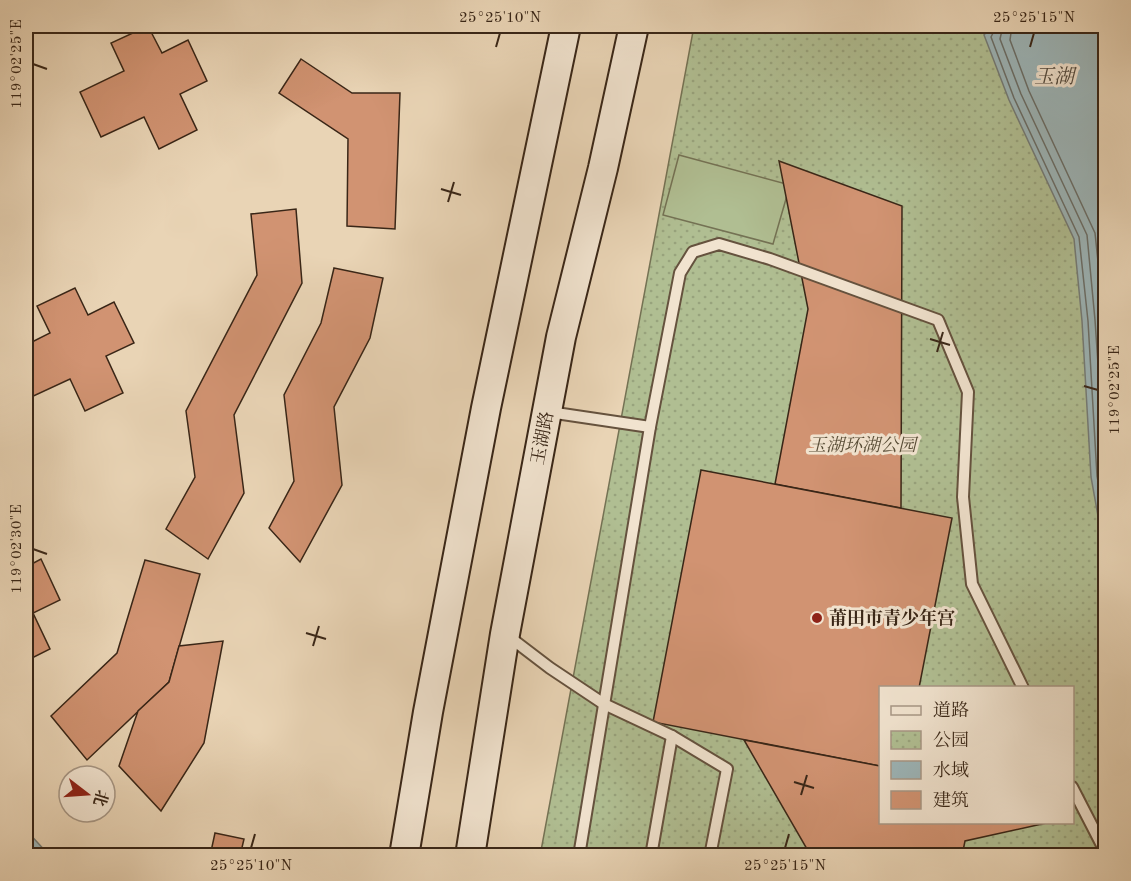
<svg xmlns="http://www.w3.org/2000/svg" width="1131" height="881" viewBox="0 0 1131 881" font-family="'Old Standard TT','Noto Serif SC',serif">
  <style>
    .park { fill: url(#park-dots); stroke: #747254; stroke-width: 1.5; fill-rule: evenodd }
    .pitch { fill: #b0be92; stroke: #747254; stroke-width: 1.5 }
    .water { fill: #9cb5b8; stroke: #747c78; stroke-width: 1.5 }
    .lines { fill: none; stroke-linecap: round; stroke-linejoin: round }
    .shore { stroke: #6a6e68; stroke-width: 1.5 }
    .building { fill: #d19372; stroke: #392617; stroke-width: 1.5 }
    .lane-casing { stroke: #65523e; stroke-width: 14 }
    .secondary-casing { stroke: #392617; stroke-width: 32 }
    .lane { stroke: #f1e3cf; stroke-width: 10 }
    .secondary { stroke: #f1e3cf; stroke-width: 28 }
    .ticks { fill: none; stroke: #392617; stroke-width: 2 }
    .poi-dot { fill: #8f2418; stroke: #f1e3cf; stroke-width: 2 }
    .labels { text-anchor: middle; stroke-width: 6; stroke-linejoin: round; paint-order: stroke }
    .street-label { font-size: 18px; fill: #392617; stroke: #f1e3cf }
    .park-label { font-size: 18px; font-style: italic; fill: #574c36; stroke: #f1e3cf }
    .poi-label { font-size: 18px; font-weight: bold; fill: #392617; stroke: #f1e3cf; text-anchor: start }
    .water-label { font-size: 20px; font-style: italic; fill: #524a3f; stroke: #f1e3cf }
    .neatline { fill: none; stroke: #392617; stroke-width: 2 }
    .ticks-label { font-size: 15px; text-anchor: middle; fill: #392617 }
  </style>
  <defs>
    <pattern id="park-dots" width="8" height="8" patternUnits="userSpaceOnUse" patternTransform="scale(1.5)"><rect width="8" height="8" fill="#b0be92"/><path d="M2 2h.1M6 6h.1" fill="none" stroke="#98a37d" stroke-width="1.8" stroke-linecap="round"/></pattern>
  </defs>
  <rect width="100%" height="100%" fill="#e9d4b5"/>
  <filter id="stains"><feTurbulence type="fractalNoise" baseFrequency=".00333" numOctaves="4"/><feColorMatrix values="0 0 0 0 .2 0 0 0 0 .09 0 0 0 0 .02 0 0 0 .5 -.17"/></filter>
  <radialGradient id="worn" r=".72"><stop offset=".6" stop-color="#630" stop-opacity="0"/><stop offset="1" stop-color="#630" stop-opacity=".3"/></radialGradient>
  <path class="park" d="M694,26H1105V855L540,856ZM880,688H1072V822H880Z"/>
  <path class="pitch" d="M679,155L790,185L773,244L663,215Z"/>
  <g class="water">
    <path d="M991,26H1105V555L1091,477L1082,321L1074,239L1009,100L984,35Z"/>
    <path d="M26,830L49,855H26Z"/>
  </g>
  <g class="lines">
    <g class="shore">
      <path d="M996,26L995,29L991,37L1014,98L1079,237L1088,321L1097,476L1106,523"/>
      <path d="M1003,26L1000,39L1021,94L1087,235L1095,320L1106,482"/>
      <path d="M1012,26L1010,40L1029,91L1095,233L1106,338"/>
    </g>
  </g>
  <g class="building">
    <path d="M148,26L162,53L188,40L207,81L180,94L197,130L159,149L144,117L101,137L80,92L124,71L111,43Z"/>
    <path d="M301,59L352,93H400L395,229L347,226L348,139L279,93Z"/>
    <path d="M779,161L902,206L901,508L775,484L808,309Z"/>
    <path d="M296,209L302,283L234,415L244,493L208,559L166,529L195,477L186,411L257,275L251,214Z"/>
    <path d="M334,268L383,278L370,338L334,407L342,485L300,562L269,528L294,481L284,395L321,323Z"/>
    <path d="M75,288L88,315L114,302L134,343L106,356L123,393L85,411L70,379L27,399L26,396V345L50,333L37,306Z"/>
    <path d="M701,470L952,518L919,688H880V766L653,722Z"/>
    <path d="M41,559L60,600L33,613L50,649L26,661V567Z"/>
    <path d="M145,560L200,574L169,682L87,760L51,716L117,653Z"/>
    <path d="M223,641L204,743L161,811L119,766L138,711L169,682L179,646Z"/>
    <path d="M744,740L880,766V822H1051L965,841L962,856H811Z"/>
    <path d="M215,833L244,839L240,856H210Z"/>
  </g>
  <g class="lines">
    <g class="lane-casing">
      <g id="lane">
        <path d="M549,412L650,427L680,273L693,252L719,244L770,259L938,320L968,392L963,497L972,584L1023,688"/>
        <path d="M508,636L550,668L604,704L672,736L727,769L710,856"/>
        <path d="M1072,787L1106,853"/>
        <path d="M579,856L650,427"/>
        <path d="M651,856L672,736"/>
      </g>
    </g>
    <g class="secondary-casing">
      <g id="secondary">
        <path d="M404,856L428,712L486,408L566,26"/>
        <path d="M470,856L505,634L561,337L603,168L634,26"/>
      </g>
    </g>
    <use href="#lane" class="lane"/>
    <use href="#secondary" class="secondary"/>
  </g>
  <path class="ticks" d="M496,47L500,33M1030,47L1034,33M33,64L47,69M441,189L461,195M448,202L454,182M930,339L950,345M937,352L943,332M1084,386L1098,390M33,549L47,554M306,633L326,639M313,646L319,626M794,782L814,788M801,795L807,775M251,848L255,834M785,848L789,834"/>
  <circle class="poi-dot" cx="817" cy="618" r="6"/>
  <g class="labels">
    <g class="street-label">
      <text transform="translate(542 438) rotate(-79)" y="6">玉湖路</text>
    </g>
    <g class="park-label">
      <text x="862" y="451">玉湖环湖公园</text>
    </g>
    <g class="poi-label">
      <text x="829" y="624">莆田市青少年宫</text>
    </g>
    <g class="water-label">
      <text x="1054" y="83">玉湖</text>
    </g>
  </g>
  <rect width="1131" height="881" fill="none" stroke="#e9d4b5" stroke-width="66"/>
  <rect x="879" y="686" width="195" height="138" fill="#f1e3cf" stroke="#a79785" stroke-width="1.5"/>
  <rect x="891" y="706" width="30" height="9" fill="#f1e3cf" stroke="#a79785" stroke-width="1.5"/>
  <text x="933" y="716" font-size="18" fill="#392617">道路</text>
  <rect x="891" y="731" width="30" height="18" fill="url(#park-dots)" stroke="#a79785" stroke-width="1.5"/>
  <text x="933" y="746" font-size="18" fill="#392617">公园</text>
  <rect x="891" y="761" width="30" height="18" fill="#9cb5b8" stroke="#a79785" stroke-width="1.5"/>
  <text x="933" y="776" font-size="18" fill="#392617">水域</text>
  <rect x="891" y="791" width="30" height="18" fill="#d19372" stroke="#a79785" stroke-width="1.5"/>
  <text x="933" y="806" font-size="18" fill="#392617">建筑</text>
  <g transform="translate(87 794) rotate(107)"><circle r="28" fill="#f1e3cf" stroke="#a79785" stroke-width="1.5"/>
  <path d="M0-4.5L10 22L0 15L-10 22Z" fill="#8f2418"/>
  <text y="-9" font-size="16" font-weight="bold" text-anchor="middle" fill="#392617">北</text>
  </g>
  <rect x="33" y="33" width="1065" height="815" class="neatline"/>
  <g class="ticks-label">
    <text x="500" y="22">25°25'10"N</text>
    <text x="1034" y="22">25°25'15"N</text>
    <text transform="translate(16 64) rotate(-90)" y="5">119°02'25"E</text>
    <text transform="translate(1114 390) rotate(-90)" y="5">119°02'25"E</text>
    <text transform="translate(16 549) rotate(-90)" y="5">119°02'30"E</text>
    <text x="251" y="870">25°25'10"N</text>
    <text x="785" y="870">25°25'15"N</text>
  </g>
  <rect width="100%" height="100%" filter="url(#stains)"/>
  <rect width="100%" height="100%" fill="url(#worn)"/>
</svg>
